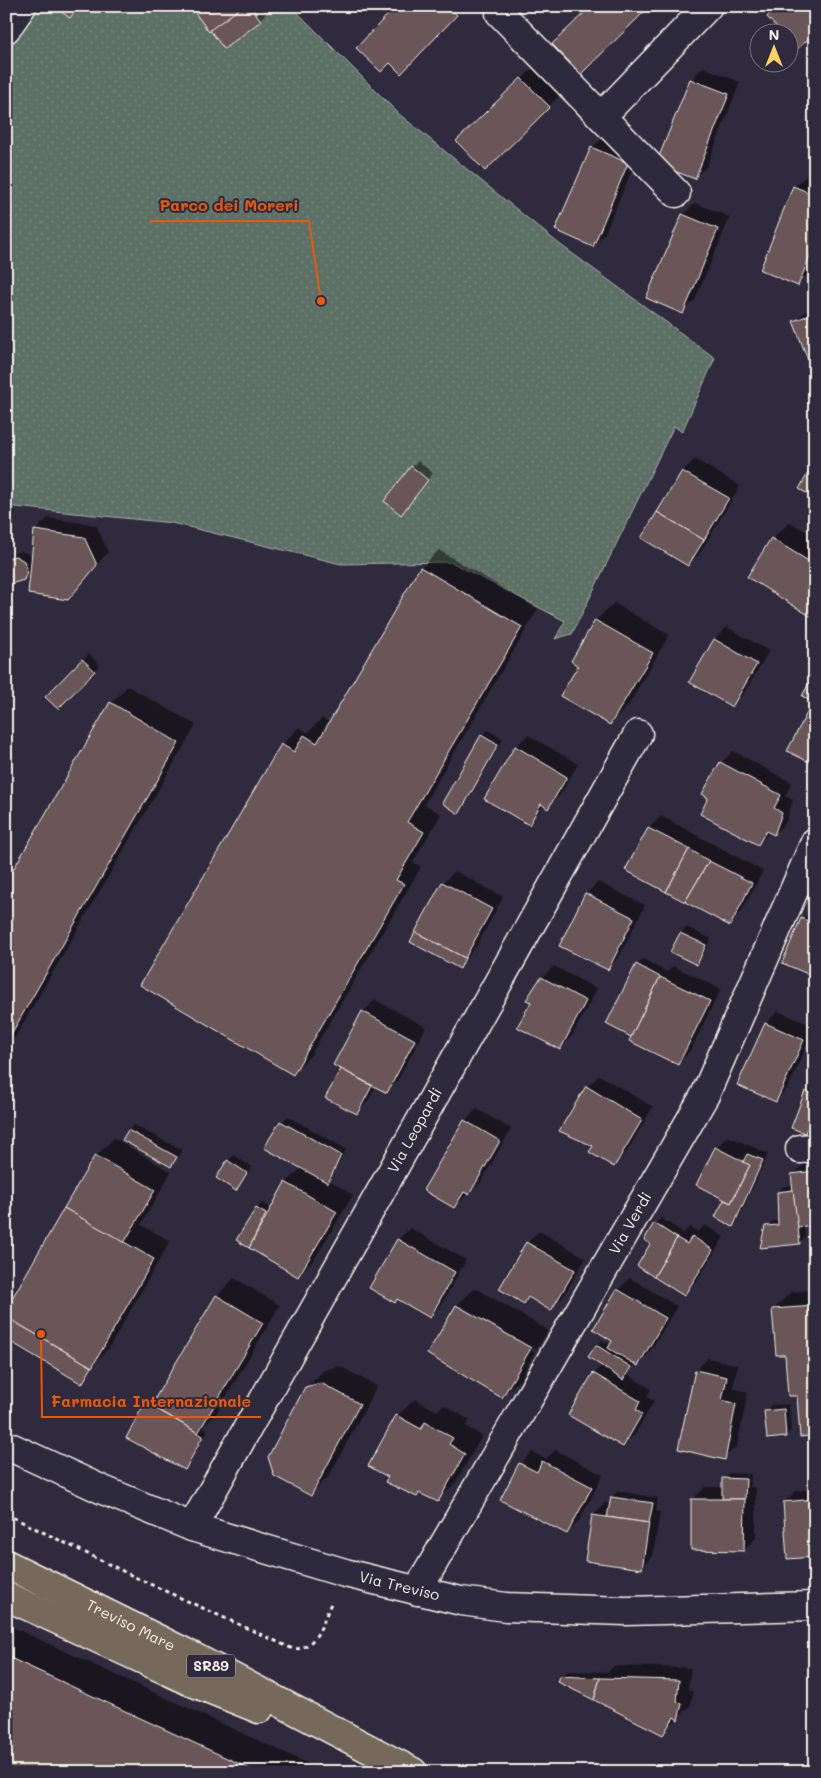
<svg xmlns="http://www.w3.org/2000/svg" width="821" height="1778" viewBox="0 0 821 1778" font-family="Mali,sans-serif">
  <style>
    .park { fill: url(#park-dots); stroke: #a8b0a7 }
    .shadow { fill: #0007 }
    .building { fill: #6a5658; stroke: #f4f1e8 }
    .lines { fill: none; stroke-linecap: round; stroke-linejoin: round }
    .street-casing { stroke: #f4f1e8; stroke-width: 31 }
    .secondary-casing { stroke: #f4f1e8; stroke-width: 31 }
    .highway-casing { stroke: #f4f1e8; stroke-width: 31 }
    .path { stroke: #f4f1e8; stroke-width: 3; stroke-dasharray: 4 4; stroke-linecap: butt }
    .street { stroke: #2f2a3d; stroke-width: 28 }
    .secondary { stroke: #2f2a3d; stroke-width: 28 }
    .highway { stroke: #76695c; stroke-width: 28 }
    .labels { text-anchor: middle; stroke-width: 4; stroke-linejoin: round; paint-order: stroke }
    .shield { fill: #2f2a3d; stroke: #b9b5b5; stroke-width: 1 }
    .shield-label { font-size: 14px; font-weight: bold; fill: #f4f1e8 }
    .street-label { font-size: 15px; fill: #f4f1e8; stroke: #2f2a3d }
    .leader { fill: none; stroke: #e8590c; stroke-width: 2 }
    .callout-dot { fill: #e8590c; stroke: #2f2a3d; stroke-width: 2 }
    .callout-label { font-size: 16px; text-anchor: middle; font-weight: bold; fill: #e8590c; stroke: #2f2a3d; stroke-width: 4; stroke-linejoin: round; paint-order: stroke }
  </style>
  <defs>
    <pattern id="park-dots" width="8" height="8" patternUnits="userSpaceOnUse" patternTransform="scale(1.25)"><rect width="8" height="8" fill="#5d6f66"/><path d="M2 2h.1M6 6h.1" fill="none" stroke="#75847c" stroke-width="1.8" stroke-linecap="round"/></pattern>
  </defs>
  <rect width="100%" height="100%" fill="#2f2a3d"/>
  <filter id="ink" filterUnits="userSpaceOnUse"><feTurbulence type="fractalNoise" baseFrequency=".02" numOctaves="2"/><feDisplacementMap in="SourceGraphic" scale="10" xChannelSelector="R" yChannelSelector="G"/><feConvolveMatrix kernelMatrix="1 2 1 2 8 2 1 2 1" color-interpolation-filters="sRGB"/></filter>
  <g filter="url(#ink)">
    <path class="park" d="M6,6H291L399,114L558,243L715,358L682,432L674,426L572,634L555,639L565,621L451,562L341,564L172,523L6,506Z"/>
    <g class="shadow">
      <path d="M191,6H261L266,14L224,47Z"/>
      <path d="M397,6H465L419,54Z"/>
      <path d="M534,67L561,94L485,170L458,142Z"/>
      <path d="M703,67L740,82L707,166L694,178L691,80Z"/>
      <path d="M604,136L640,151L605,233L593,245L592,148Z"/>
      <path d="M807,175L815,178V259L810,272L797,284L794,187Z"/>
      <path d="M695,203L730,217L695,300L682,312L683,215Z"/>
      <path d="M815,303V362L795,321Z"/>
      <path d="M695,459L740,486L700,553L688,565L643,538L683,471Z"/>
      <path d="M418,461L433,473L407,507L412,467Z"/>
      <path d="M48,518L96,525L108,552L68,599L32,570L23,579L6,560L14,553L22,551L30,555L32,563L36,530Z"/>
      <path d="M790,522L815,537V617L772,539Z"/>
      <path d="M439,550L538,609L424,804L441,814L413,862L421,867L310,1056L292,1073L282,745L299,727L308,733L322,718L330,723L421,568Z"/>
      <path d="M614,603L669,635L628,706L610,724L580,666L572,661L596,620Z"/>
      <path d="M727,627L769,651L744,693L732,705L690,682L715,639Z"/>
      <path d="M89,654L100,665L58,707L47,697Z"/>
      <path d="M815,679V702L810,684Z"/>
      <path d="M128,686L196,725L6,1053V885L111,703Z"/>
      <path d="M815,705V764L789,750L810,709Z"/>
      <path d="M488,730L503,739L464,806L459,812L482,736Z"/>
      <path d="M528,735L578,764L560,795L548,807L544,805L529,823L516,747Z"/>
      <path d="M733,751L792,783L785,796L793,800L786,822L774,834L770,832L758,844L710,797L721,763Z"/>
      <path d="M661,816L763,871L741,912L729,924L627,869L649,828Z"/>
      <path d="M455,871L503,897L477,945L459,968L443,883Z"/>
      <path d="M598,882L645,905L619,957L607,969L586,894Z"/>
      <path d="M815,907V976L802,919Z"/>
      <path d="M687,927L711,939L702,957L697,963L672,952L681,933Z"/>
      <path d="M643,959L667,972L673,966L721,989L690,1051L678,1064L632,1036L637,965Z"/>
      <path d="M554,966L597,989L572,1036L560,1048L532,1002L542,978Z"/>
      <path d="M375,1000L426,1027L398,1080L386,1092L376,1086L368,1101L356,1113L342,1068L363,1012Z"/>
      <path d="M778,1011L815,1027L788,1088L776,1100L739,1084L766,1023Z"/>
      <path d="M599,1075L653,1107L626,1153L614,1165L595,1145L587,1087Z"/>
      <path d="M812,1086L815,1087V1115L810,1126L804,1132L806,1092Z"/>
      <path d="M477,1109L511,1129L481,1182L454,1207L465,1121Z"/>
      <path d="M287,1116L346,1149L329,1180L353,1195L315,1258L298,1276L238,1240L257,1209L262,1203L272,1208L286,1183L302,1167L266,1148Z"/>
      <path d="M134,1125L182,1150L176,1160L171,1165L129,1130Z"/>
      <path d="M728,1136L768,1154L738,1220L733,1225L717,1217L727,1199L716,1148Z"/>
      <path d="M114,1138L171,1172L141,1225L170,1241L109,1348L98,1359L82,1382L96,1156Z"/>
      <path d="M234,1155L252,1167L236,1189L228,1161Z"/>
      <path d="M815,1161V1224L804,1225L805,1237L799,1243L767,1227L773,1221L779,1220L778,1192L784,1186L794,1185L793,1175L805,1163Z"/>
      <path d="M661,1218L682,1232L680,1236L690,1227L698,1232L705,1225L724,1237L696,1282L684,1294L652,1244L655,1224Z"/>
      <path d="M410,1228L466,1260L442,1304L430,1316L398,1298L395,1301L398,1240Z"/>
      <path d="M539,1231L586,1258L563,1297L551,1309L530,1297L524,1302L527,1243Z"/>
      <path d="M234,1278L280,1305L216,1414L203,1427L208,1430L190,1462L184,1468L128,1437L146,1403L152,1397L156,1399L217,1296Z"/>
      <path d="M630,1278L677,1306L650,1352L638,1364L635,1362L627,1374L651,1389L647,1397L654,1401L635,1434L623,1446L594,1374L602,1365L597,1346L602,1340L611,1345L614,1340L618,1290Z"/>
      <path d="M475,1288L548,1330L536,1350L461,1306V1309L535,1352L520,1379L502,1396L429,1354L457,1305Z"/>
      <path d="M815,1290V1477L811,1435L773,1310L791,1292Z"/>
      <path d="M708,1358L738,1365L733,1388L748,1392L737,1446L724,1458L696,1370Z"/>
      <path d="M339,1366L377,1386L329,1476L311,1494L306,1388L324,1370Z"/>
      <path d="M415,1399L437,1411L444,1405L470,1420L466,1426L482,1436L455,1483L438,1501L420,1492L417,1496L390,1477L397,1416Z"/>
      <path d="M789,1404L791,1430L786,1436L765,1411L771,1405Z"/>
      <path d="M555,1450L603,1475L579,1521L567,1533L520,1464L532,1452L546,1459Z"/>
      <path d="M729,1473L751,1474L750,1487L756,1488V1538L744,1550L693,1499L705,1487H724V1479Z"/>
      <path d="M815,1489V1556L784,1503L796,1491Z"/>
      <path d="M618,1491L658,1498L656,1511L660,1512L653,1556L641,1568L593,1515L605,1503L611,1504L612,1497Z"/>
      <path d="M6,1624L318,1768L314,1772H6Z"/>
      <path d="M614,1666L691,1668L688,1689L693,1692L690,1706L663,1733L562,1677L568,1671L608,1672Z"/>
    </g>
    <g class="building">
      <path d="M53,6H79L70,18Z"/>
      <path d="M190,6H243L209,32Z"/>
      <path d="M243,6H251L261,21L224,49L210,30Z"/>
      <path d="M396,6H449L457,15L401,74L390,63L381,72L356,48Z"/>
      <path d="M591,6H643L646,10L581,74L552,44Z"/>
      <path d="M776,6H815V33L796,50L788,41V32H781L767,17Z"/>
      <path d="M521,78L550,107L485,171L456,141Z"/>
      <path d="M690,79L729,94L695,179L656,164Z"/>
      <path d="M591,147L628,163L593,247L555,230Z"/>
      <path d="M793,186L815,195V243L798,286L760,270Z"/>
      <path d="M682,214L718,229L683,314L646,298Z"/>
      <path d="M815,313V363L810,365L793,321Z"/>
      <path d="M815,461V498L799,489Z"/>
      <path d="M411,466L428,480L401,515L384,501Z"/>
      <path d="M682,471L729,498L704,540L657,512Z"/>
      <path d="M657,512L704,540L688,566L641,538Z"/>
      <path d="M34,530L84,537L97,565L68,600L28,594Z"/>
      <path d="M771,538L815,565V619L747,577Z"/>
      <path d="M16,556L24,561L27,571L24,580L10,584L6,583V558Z"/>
      <path d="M420,567L522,627L407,822L424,832L396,880L404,884L293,1075L140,985L281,744L294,752L304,735L317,743Z"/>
      <path d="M595,620L653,653L610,725L560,696L578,666L571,661Z"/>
      <path d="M714,639L757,664L732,707L689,682Z"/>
      <path d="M82,659L95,671L58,709L45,697Z"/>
      <path d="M809,683L815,687V704L802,696Z"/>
      <path d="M110,702L179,743L6,1043V882Z"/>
      <path d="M809,709L815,711V765L787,751Z"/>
      <path d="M481,735L498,745L459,814L442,803Z"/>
      <path d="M515,746L567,777L548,809L541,804L529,825L484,799Z"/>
      <path d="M720,762L781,795L774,808L782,813L774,835L766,831L758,845L700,814L708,798L702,794Z"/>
      <path d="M648,828L689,849L666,892L625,870Z"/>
      <path d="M689,849L709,861L685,902L666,892Z"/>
      <path d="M709,861L752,883L730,926L685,902Z"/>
      <path d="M442,882L492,909L465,958L415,932Z"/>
      <path d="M585,893L634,918L608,970L559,946Z"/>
      <path d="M801,918L815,924V977L782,963Z"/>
      <path d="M415,932L465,958L460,969L410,942Z"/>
      <path d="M680,933L706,945L697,965L670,952Z"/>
      <path d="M636,964L660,977L631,1037L606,1024Z"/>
      <path d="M541,977L586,1001L560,1050L517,1027L531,1002L526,1000Z"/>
      <path d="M660,977L710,1001L678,1065L629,1041Z"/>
      <path d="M362,1011L415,1040L387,1093L333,1065Z"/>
      <path d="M765,1023L804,1040L776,1102L737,1085Z"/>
      <path d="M341,1069L372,1086L357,1114L325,1098Z"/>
      <path d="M586,1086L642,1120L614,1167L589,1152L593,1146L559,1131Z"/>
      <path d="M805,1091L815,1095V1108L805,1133L791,1128Z"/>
      <path d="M464,1120L500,1141L469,1195L464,1192L454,1208L423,1190Z"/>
      <path d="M280,1121L341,1155L328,1183L264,1148Z"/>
      <path d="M128,1130L177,1157L171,1167L122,1140Z"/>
      <path d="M715,1147L750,1165L731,1203L696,1185Z"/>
      <path d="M747,1154L763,1160L733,1227L715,1217L724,1200L731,1203L750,1165L743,1162Z"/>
      <path d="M95,1155L155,1190L124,1243L64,1208Z"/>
      <path d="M227,1160L247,1173L236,1191L216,1178Z"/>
      <path d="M815,1171V1225L797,1227L791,1174Z"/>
      <path d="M285,1182L337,1212L298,1277L249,1248Z"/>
      <path d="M793,1190L800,1244L760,1248L765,1226L778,1225L777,1192Z"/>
      <path d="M64,1208L154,1259L92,1367L6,1317V1309Z"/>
      <path d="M256,1208L266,1214L249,1248L236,1240Z"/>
      <path d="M654,1223L677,1238L654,1277L637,1266L650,1244L644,1240Z"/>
      <path d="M692,1236L713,1250L684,1296L654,1277L677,1238L687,1244Z"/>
      <path d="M397,1239L455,1272L430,1318L397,1299L395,1303L369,1288Z"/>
      <path d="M526,1242L575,1270L551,1311L528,1297L524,1304L499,1289Z"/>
      <path d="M617,1289L666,1318L638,1366L608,1348L612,1341L593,1329Z"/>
      <path d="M216,1295L263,1323L198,1433L151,1405Z"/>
      <path d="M456,1305L531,1348L502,1398L427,1354Z"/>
      <path d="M815,1306V1478H813L810,1436L800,1437L797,1396H788L785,1355H776L772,1309Z"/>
      <path d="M6,1317L92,1367L82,1384L6,1339Z"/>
      <path d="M596,1345L631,1367L623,1380L588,1357Z"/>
      <path d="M695,1370L727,1377L722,1400L736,1404L725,1460L678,1449Z"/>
      <path d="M593,1373L640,1401L636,1410L642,1414L623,1447L568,1415Z"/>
      <path d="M321,1383L360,1404L311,1496L274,1476L268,1457L305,1387Z"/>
      <path d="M145,1402L203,1436L185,1470L126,1438Z"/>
      <path d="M784,1409L786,1437L767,1439L764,1411Z"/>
      <path d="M396,1415L421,1429L425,1422L453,1438L449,1444L465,1454L438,1502L419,1493L417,1497L385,1482L388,1477L368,1466Z"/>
      <path d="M542,1461L592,1487L567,1534L500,1500L519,1463L537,1472Z"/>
      <path d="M722,1478L746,1479L745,1499H722Z"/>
      <path d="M611,1497L653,1503L649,1523L607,1517Z"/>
      <path d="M691,1499H745L744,1551L691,1550Z"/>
      <path d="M815,1499V1557L787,1559L783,1502Z"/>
      <path d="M592,1515L649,1523L642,1569L585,1561Z"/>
      <path d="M6,1656L257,1772H6Z"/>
      <path d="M560,1676L600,1678L594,1700L558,1682Z"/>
      <path d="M600,1678L679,1680L677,1701L682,1704L678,1720L674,1717L663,1735L594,1700Z"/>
    </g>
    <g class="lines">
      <g class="street-casing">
        <g id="street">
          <path d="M500,13L676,193"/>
          <path d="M6,29L22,6"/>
          <path d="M602,116L708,6"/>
          <path d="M800,1149L815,1148"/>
          <path id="s1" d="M192,1527L638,734"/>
          <path id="s2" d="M417,1591L705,1095L815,842"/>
        </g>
      </g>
      <g class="secondary-casing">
        <g id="secondary">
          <path id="s3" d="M6,1445L103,1490L192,1527L345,1573L461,1601L506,1607L626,1611L815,1606"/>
        </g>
      </g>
      <g class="highway-casing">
        <g id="highway">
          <path id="s4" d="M6,1564L184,1652L413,1772"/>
          <path d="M6,1596L187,1680L259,1709"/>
        </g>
      </g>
      <path class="path" d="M6,1514L141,1580L293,1649C318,1649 323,1620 332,1601"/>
      <use href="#street" class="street"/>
      <use href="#secondary" class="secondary"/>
      <use href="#highway" class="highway"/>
    </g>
  </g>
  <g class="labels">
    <rect class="shield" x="187" y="1654.5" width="48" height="23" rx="4"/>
    <g class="shield-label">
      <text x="211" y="1671">SR89</text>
    </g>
    <g class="street-label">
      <text dy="5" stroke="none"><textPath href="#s1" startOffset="455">Via Leopardi</textPath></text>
      <text dy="5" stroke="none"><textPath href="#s2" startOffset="425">Via Verdi</textPath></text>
      <text dy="5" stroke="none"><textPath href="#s3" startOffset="419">Via Treviso</textPath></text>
      <text dy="5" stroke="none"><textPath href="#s4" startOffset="139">Treviso Mare</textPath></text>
    </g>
  </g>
  <path class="leader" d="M321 301L309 221H150M41 1334L42 1417H261"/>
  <g class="callout-dot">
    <circle cx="321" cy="301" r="5"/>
    <circle cx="41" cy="1334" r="5"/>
  </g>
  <g class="callout-label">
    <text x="229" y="211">Parco dei Moreri</text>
    <text x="151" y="1407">Farmacia Internazionale</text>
  </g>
  <rect width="821" height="1778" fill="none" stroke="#2f2a3d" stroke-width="25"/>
  <rect x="12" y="12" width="796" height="1753" fill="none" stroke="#f4f1e8" stroke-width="2" filter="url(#ink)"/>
  <g transform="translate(774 48)"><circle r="24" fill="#2f2a3d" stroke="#7e7a81"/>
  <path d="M0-4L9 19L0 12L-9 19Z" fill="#ffd166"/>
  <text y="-8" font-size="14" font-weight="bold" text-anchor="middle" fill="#f4f1e8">N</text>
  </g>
</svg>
